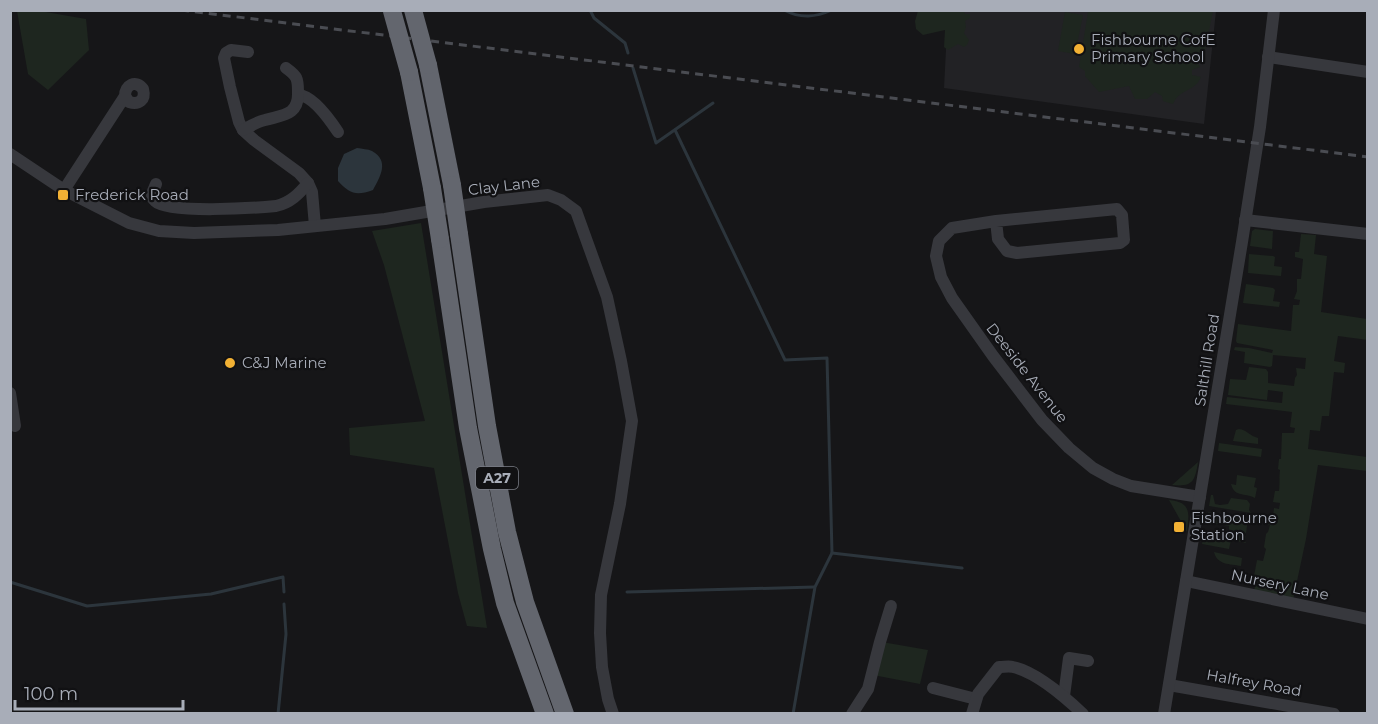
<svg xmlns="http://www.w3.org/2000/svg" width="1378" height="724" viewBox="0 0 1378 724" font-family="Montserrat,sans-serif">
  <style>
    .built { fill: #222225 }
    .green { fill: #1e261f }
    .water { fill: #2c353c }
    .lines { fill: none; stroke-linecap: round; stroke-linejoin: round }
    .stream { stroke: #2c353c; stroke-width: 3 }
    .minor { stroke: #37383d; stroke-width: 12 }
    .highway { stroke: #63666e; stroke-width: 18 }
    .rail { stroke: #4a4c52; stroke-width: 3; stroke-dasharray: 8 6; stroke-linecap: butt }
    .highway-bridge { stroke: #63666e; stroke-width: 18 }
    .poi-dot { fill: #f2b134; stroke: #111113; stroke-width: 2 }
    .labels { text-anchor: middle; stroke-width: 4.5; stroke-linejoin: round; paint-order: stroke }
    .shield { fill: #111113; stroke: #7b7e86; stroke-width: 1.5 }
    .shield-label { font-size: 14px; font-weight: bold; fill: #a8adb8 }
    .poi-label { font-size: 15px; fill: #a8adb8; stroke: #111113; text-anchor: start }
    .street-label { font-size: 15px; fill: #a8adb8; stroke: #111113 }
  </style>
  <rect width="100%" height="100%" fill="#161618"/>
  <path class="built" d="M948,11H1216L1204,124L944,88Z"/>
  <g class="green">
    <path d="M17,11H40L86,19L89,50L48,90L28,74Z"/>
    <path d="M918,11H964L965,14H970V18L965,21L966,27L964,33L969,40L967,45L964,47L958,44L948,50L944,47L945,30L923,35L916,29L915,21Z"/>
    <path d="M1213,11L1205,51L1202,56L1196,61L1200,67L1192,70V75L1201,77C1195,92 1180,88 1173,104L1163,101L1162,96L1155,92L1147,99H1135L1129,86L1099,92L1085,76V71L1079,67L1088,12L1085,11Z"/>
    <path d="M1065,12L1083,15L1075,54L1058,51Z"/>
    <path d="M421,223L487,628L467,626L458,593L434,468L350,455L349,428L425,421L384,265L372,231Z"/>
    <path d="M1255,229L1273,231L1272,249L1250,246L1252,231Z"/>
    <path d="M1301,234L1316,235L1314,254L1327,256L1321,312L1367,319L1368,340L1338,336L1334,361L1345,363L1344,373L1334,372L1329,416H1322L1320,431L1310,430L1308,449L1367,457V471L1318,465L1306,539L1293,600L1254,591L1257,577L1254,576L1257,560L1263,561L1266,549L1264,547L1266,534L1268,532L1270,525L1265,524L1267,517H1273L1274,508L1279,509L1280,503L1273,502L1275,491H1279C1280,483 1279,478 1280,470L1278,469L1279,459H1281L1282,433H1294L1295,428L1290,427L1292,412L1226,404L1227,397L1282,403L1283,392L1268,390L1267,400L1228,395L1230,379L1246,380L1249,367L1266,369L1268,372V383L1294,386L1295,378L1297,375L1296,368L1305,369L1306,358L1273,355L1272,366L1270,367L1244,363L1245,352L1234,350L1235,347L1249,348L1272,353L1273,350L1237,343L1236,341L1238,324L1291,331L1293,305H1299L1300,300L1294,299L1297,291V279H1301L1303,259L1295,257V252H1299Z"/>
    <path d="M1249,254L1273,256L1275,257L1274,266L1282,267L1281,276L1248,273Z"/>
    <path d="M1246,284L1273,288L1275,290L1273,301L1280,302L1279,307L1243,303Z"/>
    <path d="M1239,429C1247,430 1250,436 1258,438V444L1233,441L1236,430Z"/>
    <path d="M1219,443L1262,449L1261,457L1218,451Z"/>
    <path d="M1198,462C1195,482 1192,487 1172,485Z"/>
    <path d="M1237,475L1256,478L1254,487L1257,488L1255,498C1244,492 1235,498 1231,484L1236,485Z"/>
    <path d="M1211,495H1213L1215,504L1220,505L1228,504L1231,498L1247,500L1250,504L1249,510L1251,513L1209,506Z"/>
    <path d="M1169,500C1192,502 1189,514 1187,532Z"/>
    <path d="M1208,512L1248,519L1246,533L1229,530V526L1206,522Z"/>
    <path d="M1228,533L1246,536L1245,541L1246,543L1231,540L1229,549L1202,544L1204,535L1227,540Z"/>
    <path d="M1214,552L1242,558L1241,566C1230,564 1217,565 1214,552Z"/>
    <path d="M882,642L928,650L920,684L873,675Z"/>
  </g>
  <path class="water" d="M357,148C362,149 368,149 372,151C390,161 380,177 373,190C356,196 350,194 338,181V168L344,154Z"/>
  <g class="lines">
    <g class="stream">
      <path d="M590,10L594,18L625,43L628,53"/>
      <path d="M784,10C801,19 816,17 832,10"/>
      <path d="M633,68L656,143L713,103"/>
      <path d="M675,130L785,360L827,358L832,553L815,587L793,714"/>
      <path d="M832,553L962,568"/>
      <path d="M10,582L87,606L211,594L283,577L284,592"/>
      <path d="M627,592L814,587"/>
      <path d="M278,714L286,634L284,604"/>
    </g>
    <g class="minor">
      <path d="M248,52L231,50L226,53L224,58L230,87L239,122L243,130L254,140L299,173L308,183L312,192L315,226"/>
      <path d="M1268,57L1368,72"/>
      <path d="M299,95C313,96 330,120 338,132"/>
      <path d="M243,130C250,126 257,122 265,120C282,115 299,116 298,92C298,78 297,76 286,68"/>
      <path d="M10,154L64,190L129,223L159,231L194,233L278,230L385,219L484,202L548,195L561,200L576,211L607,297L621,361L632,421L620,504L601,595L600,633L602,667L608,699L613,714"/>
      <path d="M156,184C154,189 149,196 155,201C168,214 255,208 276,206C290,203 299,194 308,183"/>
      <path d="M64,190L125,96C125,85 136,79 143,89C146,100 139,105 129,102L125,96"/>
      <path d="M1245,220L1368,234"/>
      <path d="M996,221L998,239L1007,251L1017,253L1120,243L1124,240L1122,215L1117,209L996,221L952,228L939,241L936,256L941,277L952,298L993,356L1042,420L1069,448L1093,468L1113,479L1131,486L1200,497"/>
      <path d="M10,393L15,426"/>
      <path d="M1186,581L1368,619"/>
      <path d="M1169,685L1334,714"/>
      <path d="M933,688L976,699"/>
      <path d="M1064,696L1069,658L1088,661"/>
      <path d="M852,714L868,689L880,642L891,606"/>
      <path d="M972,714L978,694L999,667C1004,667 1009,666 1013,667C1036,672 1066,698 1083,714"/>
      <path d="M1164,714L1242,242L1260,127L1274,10"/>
    </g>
    <g class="highway">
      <path d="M428,65L452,185"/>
      <path d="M409,72L432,188"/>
      <path d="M459,234L487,426L507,532L525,602L565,714"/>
      <path d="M440,239L468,428L492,549L505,603L545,714"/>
    </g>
    <path class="rail" d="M181,10L1368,157"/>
    <g class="highway-bridge">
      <path d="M413,10L428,65"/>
      <path d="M392,11L409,72"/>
      <path d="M452,185L459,234"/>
      <path d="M432,188L440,239"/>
    </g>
  </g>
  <g class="poi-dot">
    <circle cx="1079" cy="49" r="6"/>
    <rect x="57" y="189" width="12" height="12" rx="3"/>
    <circle cx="230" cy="363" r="6"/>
    <rect x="1173" y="521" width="12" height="12" rx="3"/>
  </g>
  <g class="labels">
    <rect class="shield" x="476" y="467" width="42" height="22" rx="4.5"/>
    <g class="shield-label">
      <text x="497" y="483">A27</text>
    </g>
    <g class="poi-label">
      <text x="1091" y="45">Fishbourne CofE<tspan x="1091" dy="17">Primary School</tspan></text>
      <text x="75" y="200">Frederick Road</text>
      <text x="242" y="368">C&amp;J Marine</text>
      <text x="1191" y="523">Fishbourne<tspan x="1191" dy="17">Station</tspan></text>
    </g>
    <g class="street-label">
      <text transform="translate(504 186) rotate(-7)" y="5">Clay Lane</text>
      <text transform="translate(1207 360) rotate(-81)" y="5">Salthill Road</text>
      <text transform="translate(1027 373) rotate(52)" y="5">Deeside Avenue</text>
      <text transform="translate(1280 585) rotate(12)" y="5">Nursery Lane</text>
      <text transform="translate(1254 683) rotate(10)" y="5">Halfrey Road</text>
    </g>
  </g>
  <rect width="1378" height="724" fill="none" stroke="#a8adb8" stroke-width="24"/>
  <path d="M15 700v9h168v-9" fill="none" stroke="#a8adb8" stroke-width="3"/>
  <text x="24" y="700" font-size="18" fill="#a8adb8" stroke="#111113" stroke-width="4.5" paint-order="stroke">100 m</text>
</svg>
